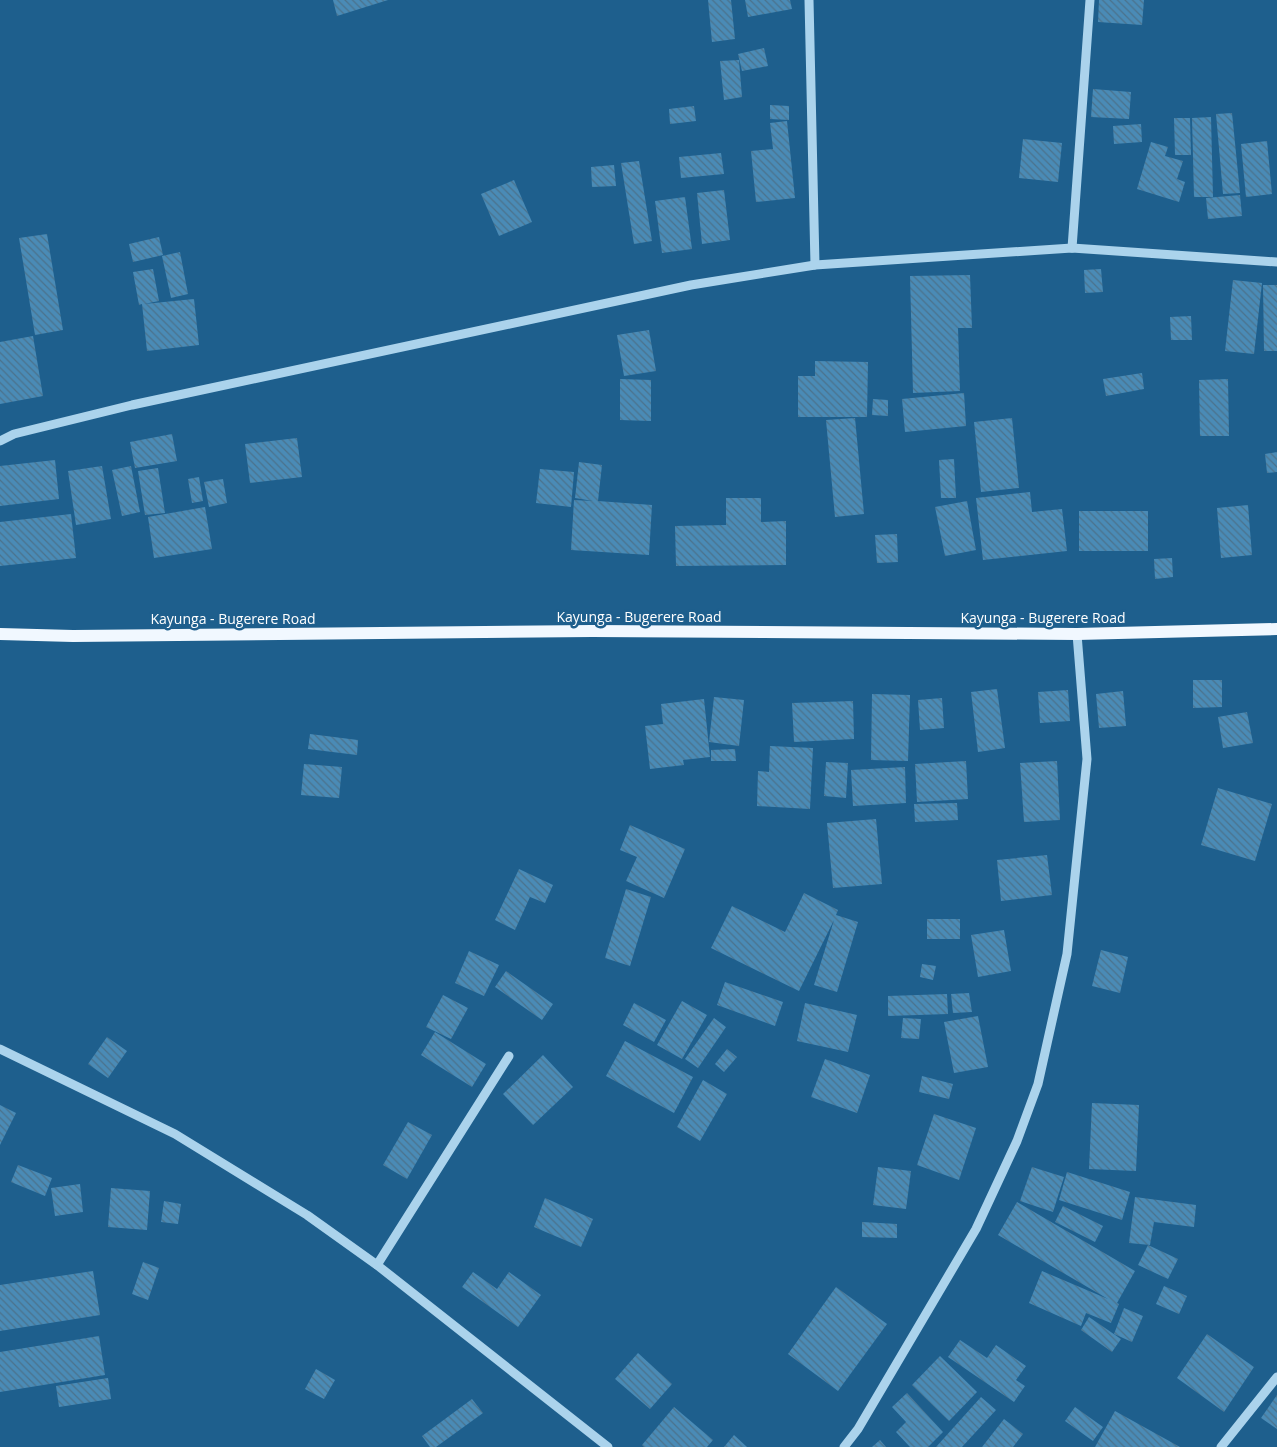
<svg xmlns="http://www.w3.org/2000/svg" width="1277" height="1447" viewBox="0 0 1277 1447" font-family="'Open Sans',sans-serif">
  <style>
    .building { fill: url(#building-back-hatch) }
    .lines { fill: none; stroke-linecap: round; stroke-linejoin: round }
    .minor { stroke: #abd3ec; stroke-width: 9 }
    .major { stroke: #f1f8ff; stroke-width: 12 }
    .labels { text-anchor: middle; stroke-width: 5; stroke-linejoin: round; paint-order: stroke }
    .street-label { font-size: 14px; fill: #fff; stroke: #1e5f8d }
  </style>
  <defs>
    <pattern id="building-back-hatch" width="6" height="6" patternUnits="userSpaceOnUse" patternTransform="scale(1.25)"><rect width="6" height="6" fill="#4a8bb6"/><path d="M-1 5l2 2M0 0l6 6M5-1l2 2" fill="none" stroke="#4b728c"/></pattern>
  </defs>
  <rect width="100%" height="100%" fill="#1e5f8d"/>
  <g class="building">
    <path d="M333,0H388L337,16Z"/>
    <path d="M708,0H731L735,39L712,42Z"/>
    <path d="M745,0H790L792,9L748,17Z"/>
    <path d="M1099,0H1144L1142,25L1098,22Z"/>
    <path d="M764,48L768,66L742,71L738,54Z"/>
    <path d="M739,60L742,97L724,100L720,61Z"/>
    <path d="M1093,89L1131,92L1129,119L1091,117Z"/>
    <path d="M770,105L789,106V120L770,119Z"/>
    <path d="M694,106L696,121L670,124L669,109Z"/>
    <path d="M1232,113L1240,193L1223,194L1216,114Z"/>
    <path d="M1211,117L1213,197H1194L1192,118Z"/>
    <path d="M1174,118H1190L1191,155H1175Z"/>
    <path d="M787,121L795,198L756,202L751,151L773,149L770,123Z"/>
    <path d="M1141,124L1142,142L1114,144L1113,126Z"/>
    <path d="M1023,139L1062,143L1058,182L1019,178Z"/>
    <path d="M1267,141L1272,194L1246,197L1241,144Z"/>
    <path d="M1151,142L1168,147L1165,156L1183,161L1177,179L1185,182L1179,202L1137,189Z"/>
    <path d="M721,153L724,174L681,178L679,157Z"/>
    <path d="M639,161L652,241L634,244L621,163Z"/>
    <path d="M614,165L616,186L592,187L591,167Z"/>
    <path d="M514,180L532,222L499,236L481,194Z"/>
    <path d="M724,190L730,240L702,244L697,193Z"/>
    <path d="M1240,195L1242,216L1208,219L1206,198Z"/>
    <path d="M685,197L692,249L662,253L655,201Z"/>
    <path d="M47,234L63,330L35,335L19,238Z"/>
    <path d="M159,237L163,255L133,262L129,244Z"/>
    <path d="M180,252L188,294L171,298L162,256Z"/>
    <path d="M153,269L159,301L144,304L194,299L199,345L147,351L142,304L139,305L133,272Z"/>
    <path d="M1101,269L1103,292L1085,293L1084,270Z"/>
    <path d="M970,275L972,328H958L960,391L913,393L910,276Z"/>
    <path d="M1233,280L1262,283L1254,354L1225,351Z"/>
    <path d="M1263,285H1277V351H1264Z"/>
    <path d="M1191,316L1192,340H1171L1170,317Z"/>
    <path d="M649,330L656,371L624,376L617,335Z"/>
    <path d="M33,336L43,396L0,404V342Z"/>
    <path d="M815,361L868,362L867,417H798V376H815Z"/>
    <path d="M1142,373L1144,389L1106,396L1103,379Z"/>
    <path d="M620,379L651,380V421L620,420Z"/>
    <path d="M1228,379L1229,436H1200L1199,380Z"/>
    <path d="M964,393L966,426L905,432L902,399Z"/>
    <path d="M873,399L888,400V416L872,415Z"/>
    <path d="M855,418L864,514L835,517L826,420Z"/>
    <path d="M1012,418L1019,488L981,492L974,422Z"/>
    <path d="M172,434L177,461L135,468L130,442Z"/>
    <path d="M297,438L302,477L250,483L245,444Z"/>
    <path d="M1277,452V472L1267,473L1265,454Z"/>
    <path d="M954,459L956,498H941L939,460Z"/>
    <path d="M55,460L59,499L0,506V466Z"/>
    <path d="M579,462L602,465L598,501L652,505L649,555L571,550L574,500L593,501L575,498Z"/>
    <path d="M102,466L111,519L76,525L68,471Z"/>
    <path d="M131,466L140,512L122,516L112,470Z"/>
    <path d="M158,468L165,513L145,515L138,471Z"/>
    <path d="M540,469L574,472L571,507L536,503Z"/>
    <path d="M199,477L203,501L192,503L188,479Z"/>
    <path d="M223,479L227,503L209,507L204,482Z"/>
    <path d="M1030,492L1032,512L1062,509L1067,551L983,560L976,498Z"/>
    <path d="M726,498H761V522L786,521V565L676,566L675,526L726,525Z"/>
    <path d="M967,501L976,550L945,556L935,507Z"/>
    <path d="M1248,505L1252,555L1221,558L1217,508Z"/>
    <path d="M205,507L212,549L154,558L148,517Z"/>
    <rect x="1079" y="511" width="69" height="40"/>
    <path d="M71,514L76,558L0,566V522Z"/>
    <path d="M897,534L898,562L877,563L875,535Z"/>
    <path d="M1172,558L1173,577L1155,579L1154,559Z"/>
    <path d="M1193,680H1222V707L1193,708Z"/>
    <path d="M997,689L1005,748L978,752L971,692Z"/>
    <path d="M1068,690L1070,721L1040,723L1038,692Z"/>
    <path d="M1123,691L1126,726L1099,728L1096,694Z"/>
    <path d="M872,694L910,695L908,761L871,760Z"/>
    <path d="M714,697L744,700L739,746L709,742Z"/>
    <path d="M942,698L944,728L920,730L918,700Z"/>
    <path d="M704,699L710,757L683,760L684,765L650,769L645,726L663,724L661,704Z"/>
    <path d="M853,701L854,739L794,742L792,703Z"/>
    <path d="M1247,712L1253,743L1223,748L1218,717Z"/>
    <path d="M310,734L358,740L357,755L308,749Z"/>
    <path d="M770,746L813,748L810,809L757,806L758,771L769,772Z"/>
    <path d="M735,749L736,761H711V750Z"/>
    <path d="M966,761L968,799L917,802L915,764Z"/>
    <path d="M1057,761L1060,820L1024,822L1020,763Z"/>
    <path d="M826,762L848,763L846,798L824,796Z"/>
    <path d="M304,764L342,767L339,798L301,795Z"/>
    <path d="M905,767L906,803L853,806L851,770Z"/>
    <path d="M1218,788L1272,804L1255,861L1201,845Z"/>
    <path d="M957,803L958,820L915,822L914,804Z"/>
    <path d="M876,819L882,884L833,888L827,823Z"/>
    <path d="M630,825L685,849L664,898L626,881L637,857L620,850Z"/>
    <path d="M1047,855L1052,895L1001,901L997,860Z"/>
    <path d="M519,869L553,885L545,903L530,897L515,930L495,920Z"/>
    <path d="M626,889L651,897L630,966L605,958Z"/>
    <path d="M804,893L838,910L836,915L858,922L837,992L814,985L834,920L799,991L711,948L732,906L785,932Z"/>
    <rect x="927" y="919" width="33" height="20"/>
    <path d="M1004,930L1011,971L978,977L971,935Z"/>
    <path d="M1101,950L1128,957L1120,993L1092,986Z"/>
    <path d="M469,951L499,965L484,996L455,983Z"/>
    <path d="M922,964L936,966L933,980L920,977Z"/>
    <path d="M506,971L553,1004L542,1020L495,987Z"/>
    <path d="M725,982L783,1002L775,1026L717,1005Z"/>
    <path d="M969,993L972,1012L953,1013L951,994Z"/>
    <path d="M947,994L948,1014L888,1016V996Z"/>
    <path d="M443,995L468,1008L451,1039L426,1027Z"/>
    <path d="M682,1001L707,1015L682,1059L657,1045Z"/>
    <path d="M634,1003L666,1020L654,1042L623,1025Z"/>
    <path d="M805,1003L857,1015L848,1052L797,1041Z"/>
    <path d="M978,1016L988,1067L954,1073L944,1022Z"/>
    <path d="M714,1018L726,1027L698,1068L685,1059Z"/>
    <path d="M903,1018L921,1019L919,1039L901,1038Z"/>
    <path d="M435,1032L486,1064L472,1087L421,1055Z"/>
    <path d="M107,1037L127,1051L108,1078L88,1064Z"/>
    <path d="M625,1041L693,1077L674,1113L606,1076Z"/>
    <path d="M727,1049L737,1057L724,1072L715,1064Z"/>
    <path d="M543,1055L573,1087L533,1125L503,1094Z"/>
    <path d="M825,1059L870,1075L857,1113L811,1097Z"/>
    <path d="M922,1076L953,1084L949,1099L919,1092Z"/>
    <path d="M703,1080L727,1094L700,1141L677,1127Z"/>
    <path d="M1092,1103L1139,1105L1136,1171L1089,1169Z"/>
    <path d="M0,1105L16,1113L0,1145Z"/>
    <path d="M934,1114L976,1128L959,1180L917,1165Z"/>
    <path d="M408,1122L432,1135L407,1179L383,1165Z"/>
    <path d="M18,1165L52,1178L45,1196L11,1182Z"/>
    <path d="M878,1167L911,1171L906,1209L873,1205Z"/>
    <path d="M1032,1167L1064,1177L1053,1212L1020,1201Z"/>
    <path d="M1067,1172L1130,1192L1122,1220L1059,1200Z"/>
    <path d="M80,1184L83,1212L55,1216L51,1188Z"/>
    <path d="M111,1188L150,1191L147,1230L108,1227Z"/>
    <path d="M1135,1197L1196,1205L1194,1227L1154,1222L1150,1245L1129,1243Z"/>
    <path d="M545,1198L593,1219L581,1247L534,1227Z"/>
    <path d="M164,1201L181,1204L178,1224L161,1222Z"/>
    <path d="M1017,1202L1135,1271L1117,1303L1119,1304L1111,1323L1086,1313L1081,1326L1029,1303L1042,1271L1108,1299L998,1235Z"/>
    <path d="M1063,1206L1103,1226L1095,1242L1055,1222Z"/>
    <path d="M862,1222L897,1224V1238L862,1237Z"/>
    <path d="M1148,1245L1178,1259L1168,1279L1138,1265Z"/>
    <path d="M143,1262L159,1268L148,1300L132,1294Z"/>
    <path d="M93,1271L100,1315L0,1331V1285Z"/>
    <path d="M473,1272L497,1289L509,1272L541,1295L518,1327L462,1287Z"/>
    <path d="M1164,1286L1187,1296L1179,1314L1156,1304Z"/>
    <path d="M836,1287L887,1324L838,1391L788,1354Z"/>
    <path d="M1124,1308L1143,1316L1132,1342L1114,1334Z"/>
    <path d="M1089,1317L1121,1339L1112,1352L1081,1330Z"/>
    <path d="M1207,1334L1254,1367L1224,1412L1177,1378Z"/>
    <path d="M99,1336L105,1375L0,1392V1352Z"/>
    <path d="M960,1340L987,1358L996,1345L1026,1366L1016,1380L1025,1386L1014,1402L948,1357Z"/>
    <path d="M638,1353L672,1384L650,1409L615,1379Z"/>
    <path d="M940,1356L977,1392L949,1421L912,1385Z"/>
    <path d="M316,1369L335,1380L324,1399L305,1389Z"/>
    <path d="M108,1378L111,1399L59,1407L56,1386Z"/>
    <path d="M907,1393L943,1432L928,1447H910L896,1432L906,1422L892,1407Z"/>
    <path d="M1277,1395V1429L1261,1418Z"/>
    <path d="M981,1397L996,1410L962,1447H936Z"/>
    <path d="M472,1399L483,1413L436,1447H430L422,1436Z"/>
    <path d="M674,1407L713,1440L707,1447H644L642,1445Z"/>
    <path d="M1075,1407L1103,1427L1093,1441L1065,1421Z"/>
    <path d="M1115,1411L1180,1447H1095Z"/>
    <path d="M1004,1419L1023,1434L1013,1447H982Z"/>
    <path d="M734,1435L747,1447H724Z"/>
    <path d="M880,1440L886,1447H872Z"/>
  </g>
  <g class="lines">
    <g class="minor">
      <path d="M809,0L815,265"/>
      <path d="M1072,248L1090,0"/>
      <path d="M0,441L14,434L132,405L691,285L815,265L1072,248L1277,262"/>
      <path d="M0,1049L175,1134L307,1215L377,1265L608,1447"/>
      <path d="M377,1265L509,1056"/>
      <path d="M844,1447L858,1429L976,1229L1017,1141L1038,1084L1067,954L1087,759L1077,634"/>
      <path d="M1221,1447L1277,1377"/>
    </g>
    <path class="major" d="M0,634L73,636L592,631L1077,634L1277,629"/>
  </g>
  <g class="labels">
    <g class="street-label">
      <text x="639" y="622">Kayunga - Bugerere Road</text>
      <text x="1043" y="623">Kayunga - Bugerere Road</text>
      <text x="233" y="624">Kayunga - Bugerere Road</text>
    </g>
  </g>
</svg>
